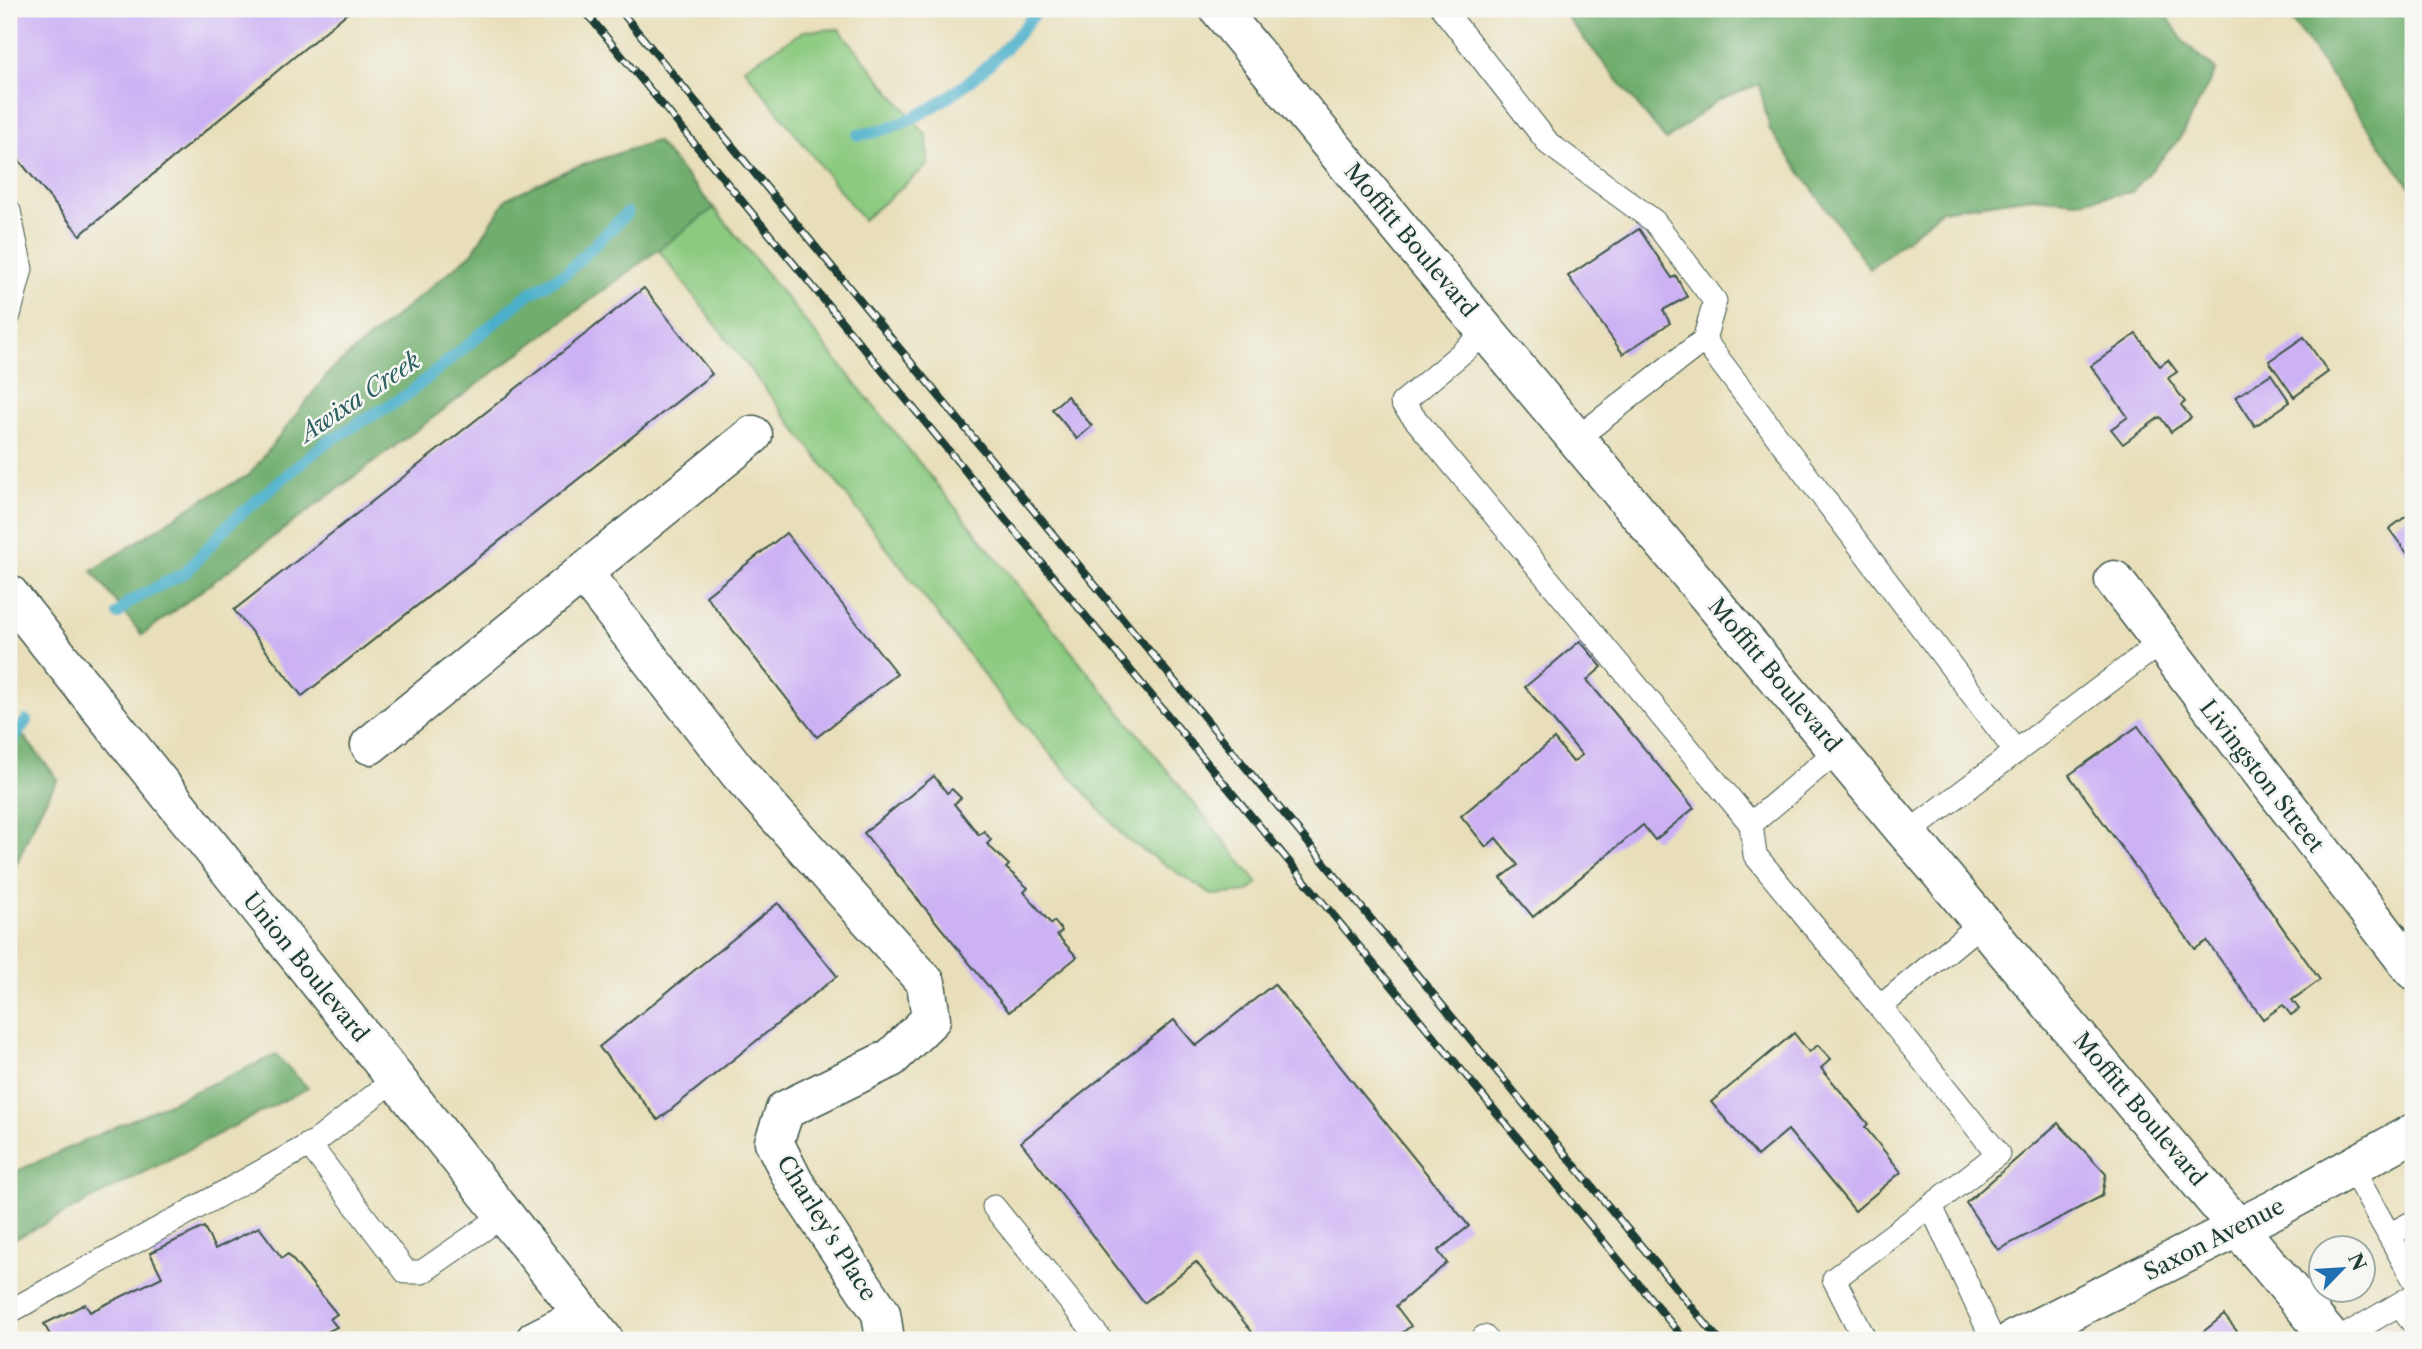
<svg xmlns="http://www.w3.org/2000/svg" width="2422" height="1349" viewBox="0 0 2422 1349" font-family="'Libre Caslon Text',serif">
  <style>
    .green { fill: #8cca80; stroke: #56845a; stroke-width: 2 }
    .forest { fill: #71ae6e; stroke: #487651; stroke-width: 2 }
    .lines { fill: none; stroke-linecap: round; stroke-linejoin: round }
    .stream { stroke: #4cb0cb; stroke-width: 12 }
    .building { fill: #ccb2f4 }
    .service-casing { stroke: #3d5548; stroke-width: 25 }
    .minor-casing { stroke: #3d5548; stroke-width: 41 }
    .tertiary-casing { stroke: #3d5548; stroke-width: 41 }
    .secondary-casing { stroke: #3d5548; stroke-width: 41 }
    .service { stroke: #fff; stroke-width: 23 }
    .minor { stroke: #fff; stroke-width: 38 }
    .tertiary { stroke: #fff; stroke-width: 38 }
    .secondary { stroke: #fff; stroke-width: 38 }
    .rail-casing { stroke: #1f3d34; stroke-width: 8 }
    .rail { stroke: #f6f6f2; stroke-width: 5; stroke-dasharray: 16; stroke-linecap: butt }
    .labels { text-anchor: middle; stroke-width: 5; stroke-linejoin: round; paint-order: stroke }
    .street-label { font-size: 23px; fill: #1f3d34; stroke: #f6f6f2 }
    .water-label { font-size: 24px; font-style: italic; fill: #2c6061; stroke: #f6f6f2 }
  </style>
  <rect width="100%" height="100%" fill="#f6f6f2"/>
  <filter id="ink" filterUnits="userSpaceOnUse"><feTurbulence type="fractalNoise" baseFrequency=".0143" numOctaves="2"/><feDisplacementMap in="SourceGraphic" scale="14" xChannelSelector="R" yChannelSelector="G"/><feConvolveMatrix kernelMatrix="1 2 1 2 8 2 1 2 1" color-interpolation-filters="sRGB"/></filter>
  <filter id="wash" filterUnits="userSpaceOnUse"><feTurbulence type="fractalNoise" baseFrequency=".00686" numOctaves="4" result="noise"/><feDisplacementMap in="SourceGraphic" scale="28" xChannelSelector="R" yChannelSelector="G"/><feGaussianBlur stdDeviation="1.57" result="paint"/><feColorMatrix in="noise" values="0 0 0 0 0 0 0 0 0 0 0 0 0 0 0 0 0 1.4 0 .05"/><feComposite in="paint" operator="in"/></filter>
  <g filter="url(#wash)">
    <rect width="100%" height="100%" fill="#e8dfba"/>
    <g class="green">
      <path d="M839,29L927,136L928,165L863,220L744,68L804,31Z"/>
      <path d="M714,208L1258,883L1247,892L1212,895L1126,839L1003,700L658,249Z"/>
    </g>
    <g class="forest">
      <path d="M1560,9H2163L2183,41L2216,70L2180,138L2132,192L2078,201L2032,197L1942,210L1870,269L1770,130L1759,84L1718,100L1666,140Z"/>
      <path d="M2284,9H2413V191Z"/>
      <path d="M656,141L714,208L142,635L92,571L198,502L249,475L331,370L472,253L507,198L570,169Z"/>
      <path d="M9,718L58,779L39,812L9,881Z"/>
      <path d="M276,1055L308,1088L9,1242V1164L15,1172Z"/>
    </g>
    <g class="lines">
      <g class="stream">
        <path d="M858,135C926,127 999,63 1038,9"/>
        <path d="M118,614L129,602L186,572L230,523L324,444L407,395L529,294L567,272L627,213"/>
        <path d="M9,745L26,721"/>
      </g>
    </g>
    <g id="blocks">
      <g class="building">
        <path d="M9,9H352L80,235L9,148Z"/>
        <path d="M1639,229L1672,278L1676,276L1687,297L1663,310L1670,323L1623,354L1568,276Z"/>
        <path d="M644,288L712,374L302,696L234,610Z"/>
        <path d="M2136,334L2160,366L2168,360L2177,372L2168,378L2185,402L2181,405L2191,418L2171,432L2160,417L2123,444L2111,429L2128,417L2091,366Z"/>
        <path d="M2304,337L2328,372L2294,397L2269,361Z"/>
        <path d="M2271,374L2290,402L2255,426L2236,397Z"/>
        <path d="M1067,396L1092,426L1077,439L1052,409Z"/>
        <path d="M2413,511V561L2389,529Z"/>
        <path d="M786,533L897,674L817,737L706,596Z"/>
        <path d="M1580,641L1602,667L1587,680L1694,808L1655,840L1643,825L1533,917L1501,878L1518,865L1496,838L1486,847L1461,816L1554,739L1573,762L1582,755L1525,687Z"/>
        <path d="M2138,726L2320,980L2292,1000L2299,1009L2291,1015L2283,1005L2263,1019L2207,941L2195,949L2069,775Z"/>
        <path d="M934,776L947,793L952,789L961,798L954,804L979,835L984,831L991,840L987,844L1009,865L1006,868L1028,888L1024,892L1051,924L1054,921L1062,931L1057,935L1077,957L1009,1012L864,833Z"/>
        <path d="M778,903L837,976L658,1120L599,1047Z"/>
        <path d="M1274,984L1469,1226L1438,1251L1447,1263L1396,1306L1411,1326L1402,1333L1407,1340H1241L1252,1332L1196,1262L1144,1303L1021,1142L1174,1020L1196,1046Z"/>
        <path d="M1794,1033L1809,1052L1818,1045L1831,1059L1821,1068L1868,1124L1865,1127L1901,1172L1855,1211L1788,1130L1757,1156L1711,1102Z"/>
        <path d="M2058,1123L2106,1174L2102,1196L1998,1250L1966,1203Z"/>
        <path d="M204,1227L215,1249L259,1227L282,1258L288,1254L337,1314L330,1319L337,1327L311,1340H38L50,1335L44,1324L85,1304L90,1312L162,1277L150,1253Z"/>
        <path d="M2224,1315L2244,1340H2193Z"/>
      </g>
    </g>
  </g>
  <g filter="url(#ink)">
    <use href="#blocks" fill-opacity="0" stroke="#3d5548" stroke-width="2"/>
    <g class="lines">
      <g class="service-casing">
        <g id="service">
          <path d="M1443,9L1549,144L1654,221L1715,301L1704,340L1577,438"/>
          <path d="M9,211L21,269L9,315"/>
          <path d="M1488,331L1402,403L1751,824"/>
          <path d="M1704,340L2016,752"/>
          <path d="M1838,750L1751,824L1755,855L1880,1007L1983,922"/>
          <path d="M1908,833L2160,643"/>
          <path d="M1880,1007L1998,1154L1931,1206L1993,1340"/>
          <path d="M309,1144L406,1272H422L504,1215"/>
          <path d="M2351,1167L2413,1278"/>
          <path d="M994,1207L1101,1340"/>
          <path d="M2389,1235L2413,1222"/>
          <path d="M2400,1304L2413,1323"/>
          <path d="M9,1312L318,1140L395,1079"/>
          <path d="M1484,1337L1487,1340"/>
          <path d="M1865,1340L1834,1279L1931,1206"/>
          <path d="M2338,1340L2413,1296"/>
        </g>
      </g>
      <g class="minor-casing">
        <g id="minor">
          <path d="M1219,9L1411,242L2332,1340"/>
          <path d="M583,573L738,772L926,983L931,1019L891,1058L785,1110L774,1142L794,1182L881,1313L885,1340"/>
          <path d="M2114,580L2413,970"/>
          <path d="M370,745L753,435"/>
          <path d="M535,1340L584,1315"/>
        </g>
      </g>
      <g class="tertiary-casing">
        <path id="tertiary" d="M2013,1340L2275,1209L2413,1133"/>
      </g>
      <g class="secondary-casing">
        <path id="secondary" d="M9,594L604,1340"/>
      </g>
      <use href="#service" class="service"/>
      <use href="#minor" class="minor"/>
      <use href="#tertiary" class="tertiary"/>
      <use href="#secondary" class="secondary"/>
      <g class="rail-casing">
        <g id="rail">
          <path d="M583,9L1685,1340"/>
          <path d="M619,9L1719,1340"/>
        </g>
      </g>
      <use href="#rail" class="rail"/>
    </g>
  </g>
  <g class="labels">
    <g class="street-label">
      <text transform="translate(1411 240) rotate(50)" y="8">Moffitt Boulevard</text>
      <text transform="translate(1775 675) rotate(50)" y="8">Moffitt Boulevard</text>
      <text transform="translate(2262 776) rotate(52)" y="8">Livingston Street</text>
      <text transform="translate(306 967) rotate(51)" y="8">Union Boulevard</text>
      <text transform="translate(2140 1109) rotate(50)" y="8">Moffitt Boulevard</text>
      <text transform="translate(827 1228) rotate(58)" y="8">Charley's Place</text>
      <text transform="translate(2214 1239) rotate(-27)" y="8">Saxon Avenue</text>
    </g>
    <g class="water-label">
      <text transform="translate(360 397) rotate(-34)" y="8">Awixa Creek</text>
    </g>
  </g>
  <rect width="2422" height="1349" fill="none" stroke="#f6f6f2" stroke-width="35"/>
  <g transform="translate(2342 1269) rotate(65)"><circle r="33" fill="#f6f6f2" stroke="#a0aca6" stroke-width="2"/>
  <path d="M0-5L12 26L0 18L-12 26Z" fill="#1f6fb2"/>
  <text y="-10" font-size="19" font-weight="bold" text-anchor="middle" fill="#1f3d34">N</text>
  </g>
</svg>
